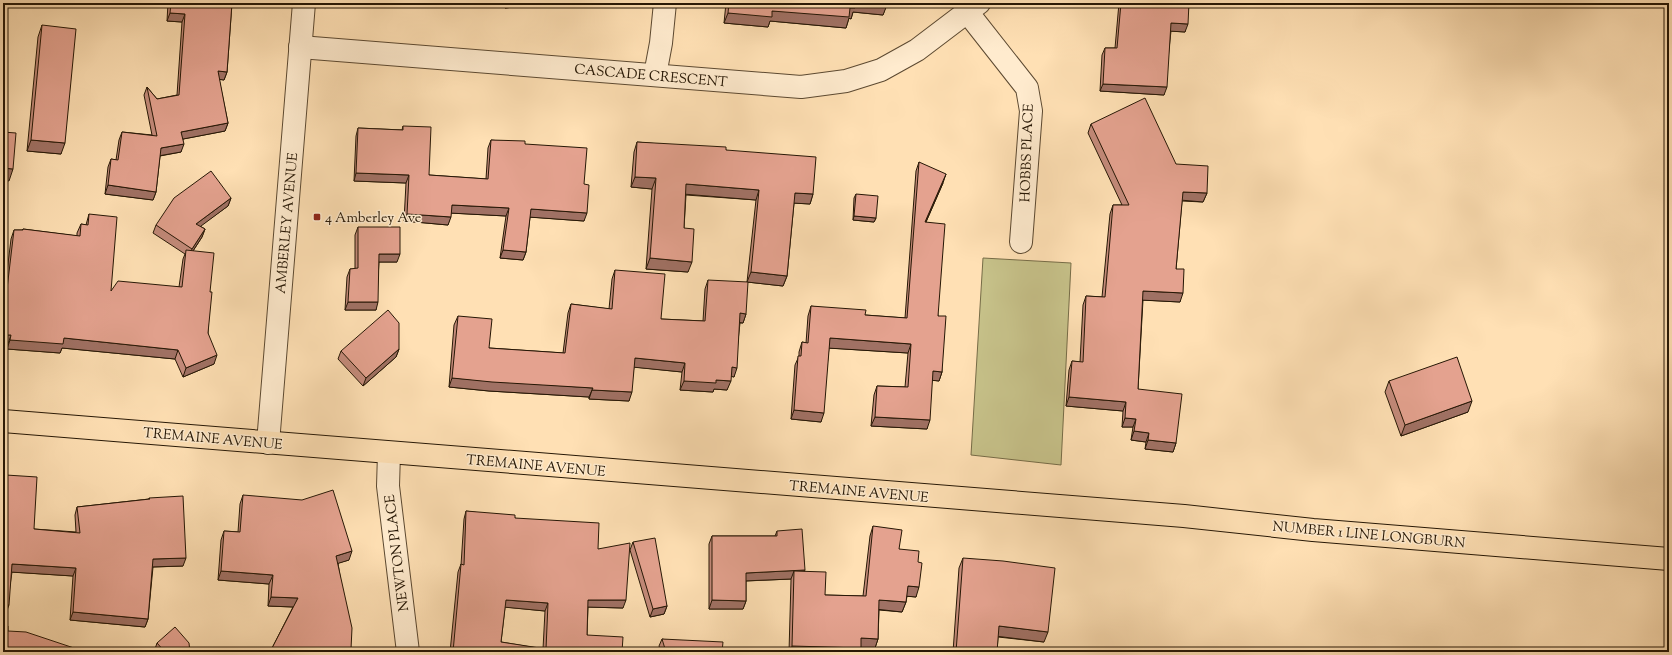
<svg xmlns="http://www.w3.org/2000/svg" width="1672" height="655" viewBox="0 0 1672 655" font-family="'Sorts Mill Goudy',serif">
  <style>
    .green { fill: #c6c189; stroke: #766c47 }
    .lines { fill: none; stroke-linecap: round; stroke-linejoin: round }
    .minor-casing { stroke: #5c4931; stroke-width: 24 }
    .major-casing { stroke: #261705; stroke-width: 24 }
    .minor { stroke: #ffebce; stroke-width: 22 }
    .major { stroke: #ffe0b4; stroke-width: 22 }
    .wall { fill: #c48b7b; stroke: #261705; fill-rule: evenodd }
    .shaded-wall { fill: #a07164; stroke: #261705 }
    .building { fill: #e4a28f; stroke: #261705; fill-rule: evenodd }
    .poi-dot { fill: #8f2418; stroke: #ffebce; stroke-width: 1.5 }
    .labels { text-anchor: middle; stroke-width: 3; stroke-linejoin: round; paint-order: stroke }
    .street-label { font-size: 14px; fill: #261705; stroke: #ffebce }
    .poi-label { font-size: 14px; fill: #261705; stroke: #ffebce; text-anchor: start }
  </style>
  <rect width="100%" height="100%" fill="#ffe0b4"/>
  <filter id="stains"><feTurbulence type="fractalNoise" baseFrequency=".005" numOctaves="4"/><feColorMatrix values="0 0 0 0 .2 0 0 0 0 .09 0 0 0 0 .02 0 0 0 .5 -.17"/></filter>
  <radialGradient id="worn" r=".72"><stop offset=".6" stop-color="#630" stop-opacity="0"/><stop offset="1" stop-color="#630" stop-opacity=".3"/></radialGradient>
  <path class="green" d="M983,258L1071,263L1061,465L971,455Z"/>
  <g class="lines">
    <g class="minor-casing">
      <g id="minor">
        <path d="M968,13L1027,88L1031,111L1021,242"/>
        <path d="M300,47L801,87L846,81L881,70L917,50L979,3"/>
        <path d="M655,75L661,43L665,3"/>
        <path d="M268,443L304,3"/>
        <path d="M389,453L388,486L408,652"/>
      </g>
    </g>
    <g class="major-casing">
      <path id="major" d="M3,421L1184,516L1313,530L1669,559"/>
    </g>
    <use href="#minor" class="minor"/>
    <use href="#major" class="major"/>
  </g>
  <g class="wall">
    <path d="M168,3H232L227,72L224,80L219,79L228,123L225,131L183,139L181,152L160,156L156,192L153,200L105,194L108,167L111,159L116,160L119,140L122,132L152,135L144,95L147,87L157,99L177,95L182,22L167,21Z"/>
    <path d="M504,3H541V4L505,8Z"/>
    <path d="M726,3H887L883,15L853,12L851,19L849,18L846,28L770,21L768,27L724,23Z"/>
    <path d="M1119,3H1189L1185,32L1171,31L1164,95L1100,91L1102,55L1105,48H1115Z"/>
    <path d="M42,25L61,154L27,151L38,37Z"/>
    <path d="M1091,124L1176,164L1207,193L1203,202L1182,201L1176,269L1180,302L1143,300L1138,389L1176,443L1173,452L1145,449L1146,442L1131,440L1133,427H1122L1123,411L1066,406L1069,370L1072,361L1080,362L1083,305L1086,296L1102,297L1110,214L1113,205H1122L1088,133Z"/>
    <path d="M403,126L429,175L486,179L488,148L491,140L525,144L584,184V221L530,217L526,252L523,260L500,258L506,216L451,213L448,225L404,221L406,183L354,181L356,136L358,128L402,130Z"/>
    <path d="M637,142L726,150L813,194L810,204L794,203L787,276L783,286L747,282L756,200L686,195L684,228L688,272L646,269L652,189L631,187L634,152Z"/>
    <path d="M919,162L943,183L926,222L938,316L942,372L939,381L932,380L927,429L871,426L874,395L877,386L905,387L908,353L829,348L821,422L791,419L795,365L799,356V352L802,342L806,343L808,316L811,306L865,315L905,318L916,171Z"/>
    <path d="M856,194L876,218L874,222L853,220L854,198Z"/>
    <path d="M231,198L228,206L200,226L205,229L202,237L193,251L210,292L208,333L214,364L183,377L175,359L62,348L60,353L7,349L8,344L5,289L11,239L14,230H22L23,229L77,236V233L81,224L86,225L89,214L111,291L179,287L183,259L185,254L153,233L156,225Z"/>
    <path d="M358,227L397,262H379L376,310H345L347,277L350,269H355V235Z"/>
    <path d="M615,270L661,319L703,321L705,289L708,280L746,314L743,323H740L734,377L731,376L727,390L714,389L713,392L680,390L682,372L634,367L629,401L589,399V397L489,391L449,387L454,325L458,316L489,348L563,353L568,313L571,304L609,309L612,279Z"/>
    <path d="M399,349L396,357L363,386L338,359L341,351Z"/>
    <path d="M1389,381L1468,412L1401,436L1385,392Z"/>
    <path d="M6,475L34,529L76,532L75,515L77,507L149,499V498L183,566L153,567L148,619L145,627L70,620L73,576L12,572L6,613H3V491L4,483Z"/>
    <path d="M243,495L349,560L338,563L351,649L350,652H270L293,607L268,606L269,584L218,580L221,540L224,531L238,532L240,504Z"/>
    <path d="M466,511L515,518L598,549L623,608L588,607L587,635L622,652H450L458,572L461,564V565L464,519ZM505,607L545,611L543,649L501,642Z"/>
    <path d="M873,526L899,549L918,562L916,597L907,596L906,602L902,612L879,610L878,639L875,648H861L859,652H789L791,580V579L746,581V601L743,609H709V544L712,536H775L777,531L804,571L825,595L863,596L870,536Z"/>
    <path d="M633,542L667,606L664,614L650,617L630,550Z"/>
    <path d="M963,558L1044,642L998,637L997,652H953L959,568Z"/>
    <path d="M662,639L722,652H661L659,646Z"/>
    <path d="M157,643L190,652H154Z"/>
  </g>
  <g class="shaded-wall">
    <path d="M507,3H541V4L505,8Z"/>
    <path d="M855,3H868L887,5L883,15L853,12L851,19L849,18L846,28L770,21L768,27L724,23L728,13L850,8Z"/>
    <path d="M170,13L185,14L182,22L167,21Z"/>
    <path d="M1171,23L1188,24L1185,32L1168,31Z"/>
    <path d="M218,71L227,72L224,80L215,79Z"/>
    <path d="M1103,84L1167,87L1164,95L1100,91Z"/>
    <path d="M228,123L225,131L178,140L181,132Z"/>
    <path d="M31,140L65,143L61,154L27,151Z"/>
    <path d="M184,144L181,152L158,156L161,148Z"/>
    <path d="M3,168L13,169L9,181L3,180Z"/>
    <path d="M356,173L409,175L406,183L354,181Z"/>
    <path d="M946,174L943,183L922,231L925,222Z"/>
    <path d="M635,177L656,178L652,189L631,187Z"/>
    <path d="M686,184L759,190L756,200L683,194Z"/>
    <path d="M108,185L156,192L153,200L105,194Z"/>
    <path d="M1183,192L1207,193L1203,202L1180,200Z"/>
    <path d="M795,193L813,194L810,204L792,203Z"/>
    <path d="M231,198L228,206L193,232L196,224Z"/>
    <path d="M452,205L509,208L506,216L449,213Z"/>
    <path d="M531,209L587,213L584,221L528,217Z"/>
    <path d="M407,214L451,217L448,225L404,221Z"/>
    <path d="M854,216L876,218L874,222L853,220Z"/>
    <path d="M205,229L202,237L189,257L192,249Z"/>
    <path d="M503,250L526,252L523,260L500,258Z"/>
    <path d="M379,254H400L397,262H376Z"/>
    <path d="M650,258L692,262L688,272L646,269Z"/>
    <path d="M751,272L787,276L783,286L747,282Z"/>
    <path d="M1143,291L1183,293L1180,302L1140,300Z"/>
    <path d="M348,302H378L376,310H345Z"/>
    <path d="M740,313L746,314L743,323L737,322Z"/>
    <path d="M3,335H11L8,344H3Z"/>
    <path d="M64,338L178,350L175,359L62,348L60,353L7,349L10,340Z"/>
    <path d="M830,338L911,344L908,353L827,348Z"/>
    <path d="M399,349L396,357L363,386L366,378Z"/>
    <path d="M217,355L214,364L183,377L186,368Z"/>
    <path d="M635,358L685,363L682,372L632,367Z"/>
    <path d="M732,367L737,368L734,377L729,376Z"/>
    <path d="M933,371L942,372L939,381L929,380Z"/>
    <path d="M452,378L593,388L589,397L489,391L449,387Z"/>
    <path d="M716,380L731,381L727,390L714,389L713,392L680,390L684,381Z"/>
    <path d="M592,390L632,392L629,401L589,399Z"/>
    <path d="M1069,397L1126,402L1123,411L1066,406Z"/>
    <path d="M1472,401L1468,412L1401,436L1405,425Z"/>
    <path d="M794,410L824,413L821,422L791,419Z"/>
    <path d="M875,417L930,420L927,429L871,426Z"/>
    <path d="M1125,418L1136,419L1133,427H1122Z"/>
    <path d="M1134,431L1149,433L1146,442L1131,440Z"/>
    <path d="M1148,440L1176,443L1173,452L1145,449Z"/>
    <path d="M352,551L349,560L333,565L336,556Z"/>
    <path d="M186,558L183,566L150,567L153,559Z"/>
    <path d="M12,564L76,568L73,576L10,572Z"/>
    <path d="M805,570L802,578L794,571L791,579L743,581L746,573Z"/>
    <path d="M221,571L273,575L269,584L218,580Z"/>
    <path d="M908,586L919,587L916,597L904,596Z"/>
    <path d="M271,597L298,598L294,607L268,606Z"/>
    <path d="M506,600L548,603L545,611L503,607Z"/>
    <path d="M588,600H626L623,608L585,607Z"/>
    <path d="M712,600L746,601L743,609H709Z"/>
    <path d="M879,600L906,602L902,612L875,609Z"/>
    <path d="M3,605H9L6,613H3Z"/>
    <path d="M667,606L664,614L650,617L653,609Z"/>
    <path d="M73,612L148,619L145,627L70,620Z"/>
    <path d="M999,626L1048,632L1044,642L995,636Z"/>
    <path d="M861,638L878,639L875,648H861L859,652H790L792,646Z"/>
    <path d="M332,648L351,649L350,652H330Z"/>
  </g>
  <g class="building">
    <path d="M171,3H232L227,72L218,71L228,123L181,132L184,144L161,148L156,192L108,185L111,159L118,160L122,132L157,136L147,87L157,99L179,95L185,14L170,13Z"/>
    <path d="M729,3H855V8H850L849,17L772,11V17L728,13Z"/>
    <path d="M868,3H887V5Z"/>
    <path d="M1121,3H1189L1188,24L1171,23L1167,87L1103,84L1105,48H1117Z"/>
    <path d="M42,25L76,29L65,143L31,140Z"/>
    <path d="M1145,98L1176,164L1208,166L1207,193L1183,192L1176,269H1184L1183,293L1143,291L1138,389L1182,394L1176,443L1148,440L1149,433L1134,431L1136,419L1125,418L1126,402L1069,397L1072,361L1083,362L1086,296L1105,297L1113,205H1129L1091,124Z"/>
    <path d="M403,126L431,127L429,175L488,179L491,140L525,141V144L587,148L584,184L589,185L587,213L531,209L526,252L503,250L509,208L452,205L451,217L407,214L409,175L356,173L358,128L403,130Z"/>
    <path d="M3,132L16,133L13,169L3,168Z"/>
    <path d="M637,142L726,147V150L816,157L813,194L795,193L787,276L751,272L759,190L686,184L684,228L694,229L692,262L650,258L656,178L635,177Z"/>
    <path d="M919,162L946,174L925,222L945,224L938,316H946L942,372L933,371L930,420L875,417L877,386L908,387L911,344L830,338L824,413L794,410L798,356H801L802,342L808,343L811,306L866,310L865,315L907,318Z"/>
    <path d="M211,171L231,198L196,224L205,229L192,249L156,225L174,198Z"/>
    <path d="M856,194L878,196L876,218L854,216Z"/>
    <path d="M89,214L117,217L111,291L118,281L182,287L186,250L214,253L210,292H212L208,333L217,355L186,368L178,350L64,338L63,344L10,340L11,335H3V289H7L14,230H23V229L80,236L81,224L88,225Z"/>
    <path d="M358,227H400V254H379L378,302H348L350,269L358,268Z"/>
    <path d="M615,270L665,274L661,319L705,321L708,280L748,282L746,314L740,313L737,368L732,367L731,381L716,380V383L684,381L685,363L635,358L632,392L592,390L593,388L492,382L452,378L458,316L492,319L489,348L565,353L571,304L612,309Z"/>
    <path d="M388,310L399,323V349L366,378L341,351Z"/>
    <path d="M1457,357L1472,401L1405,425L1389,381Z"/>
    <path d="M6,475L37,477L34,529L80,533L77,507L150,499L149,498L183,496L186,558L153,559L148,619L73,612L76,568L12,564L9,605H3V492H5Z"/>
    <path d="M333,490L352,551L336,556L352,628L351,649L332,648L330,652H270L298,598L271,597L273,575L221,571L224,531L240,532L243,495L302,500Z"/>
    <path d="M466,511L515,515V518L599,523L598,549L630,543L626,600H588L587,635L623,637L622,652H453L461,564L464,565ZM506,600L548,603L546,649L501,642Z"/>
    <path d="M873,526L902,530L899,549L919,551L918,562L922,563L919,587L908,586L906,602L879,600L878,639L861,638V648L792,646L794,571L826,572L825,595L866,596Z"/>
    <path d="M802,529L805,570L746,573V601L712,600V536H777V531Z"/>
    <path d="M655,538L667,606L653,609L633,542Z"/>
    <path d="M963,558L1003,561L1055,568L1048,632L999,626L997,652H956Z"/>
    <path d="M3,624L8,626V631L26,632L86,652H3Z"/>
    <path d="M175,627L189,643L190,652H165L157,643Z"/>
    <path d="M662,639L723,642L722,652H666Z"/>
    <path d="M1074,648L1075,652H1047V651Z"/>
  </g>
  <rect class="poi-dot" x="313" y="213" width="8" height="8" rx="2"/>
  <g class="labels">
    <g class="street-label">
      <text transform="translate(651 75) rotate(5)" y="5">CASCADE CRESCENT</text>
      <text transform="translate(1026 153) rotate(-88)" y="5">HOBBS PLACE</text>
      <text transform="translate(286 223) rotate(-85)" y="5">AMBERLEY AVENUE</text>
      <text transform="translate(213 438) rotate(5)" y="5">TREMAINE AVENUE</text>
      <text transform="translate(536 465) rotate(5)" y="5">TREMAINE AVENUE</text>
      <text transform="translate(859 491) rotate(5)" y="5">TREMAINE AVENUE</text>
      <text transform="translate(1369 534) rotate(5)" y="5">NUMBER 1 LINE LONGBURN</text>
      <text transform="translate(396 553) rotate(-97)" y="5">NEWTON PLACE</text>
    </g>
    <g class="poi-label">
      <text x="325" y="222">4 Amberley Ave</text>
    </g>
  </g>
  <rect width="1672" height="655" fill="none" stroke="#ffe0b4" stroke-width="16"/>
  <rect x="4" y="4" width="1664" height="647" fill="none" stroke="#261705" stroke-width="2"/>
  <rect x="8" y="8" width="1656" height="639" fill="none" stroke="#261705"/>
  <rect width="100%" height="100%" filter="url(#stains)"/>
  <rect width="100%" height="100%" fill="url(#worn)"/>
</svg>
